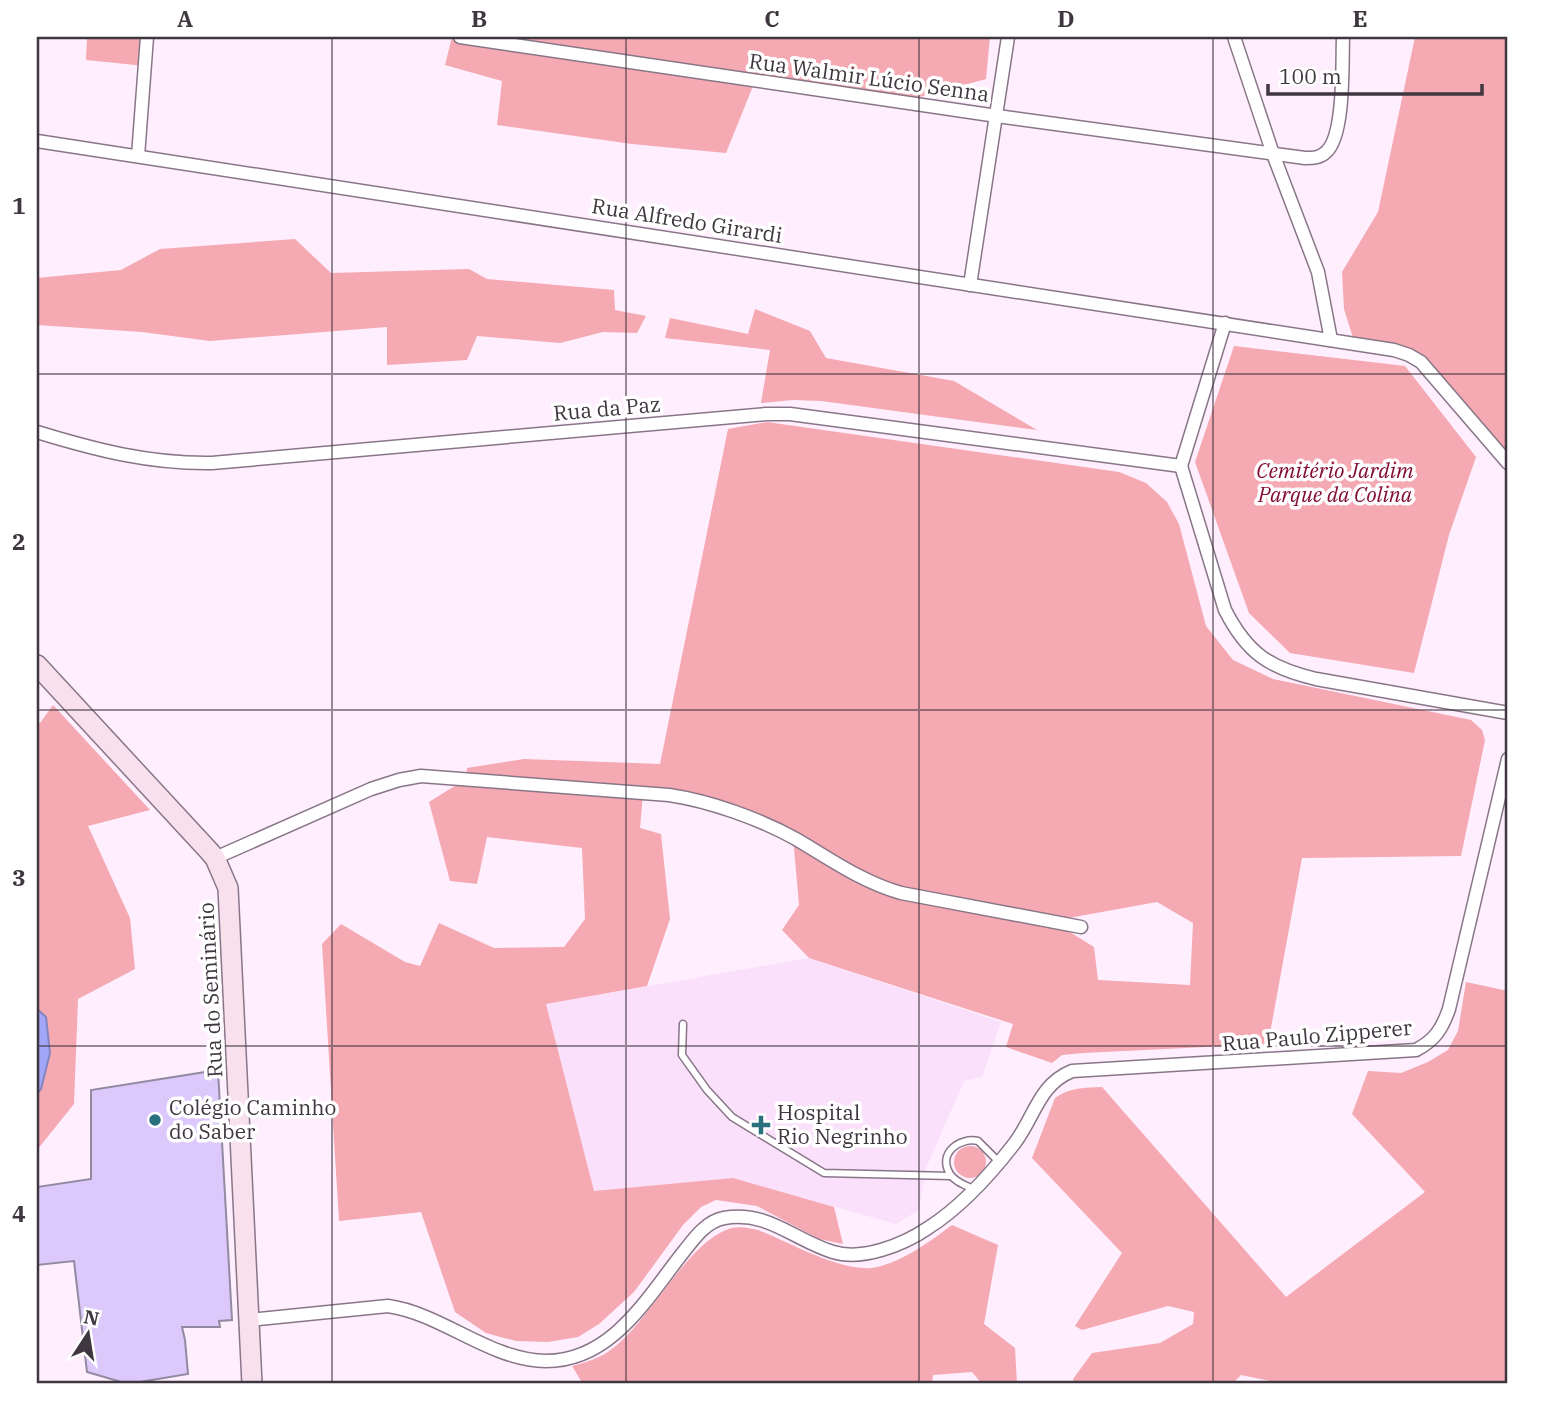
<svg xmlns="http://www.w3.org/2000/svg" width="1545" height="1421" viewBox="0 0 1545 1421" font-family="'IBM Plex Serif',serif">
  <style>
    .built { fill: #fae0fa }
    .green { fill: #f5a9b2; fill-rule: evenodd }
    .water { fill: #a1a6f8; stroke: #8485c0; stroke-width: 2 }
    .building { fill: #dcc8fa; stroke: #928aa0; stroke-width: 2 }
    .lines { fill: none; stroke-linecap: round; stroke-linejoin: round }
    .lane-casing { stroke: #887688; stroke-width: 9 }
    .street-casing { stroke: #887688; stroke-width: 15 }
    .secondary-casing { stroke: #887688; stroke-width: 22 }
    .lane { stroke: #fff; stroke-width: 6 }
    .street { stroke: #fff; stroke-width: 12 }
    .secondary { stroke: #f8e1ec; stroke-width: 19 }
    .grid { fill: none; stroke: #3f373f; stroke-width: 2; stroke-opacity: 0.55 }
    .poi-dot { fill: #296f7d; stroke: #fff; stroke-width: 2.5 }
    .labels { text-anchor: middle; stroke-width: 7; stroke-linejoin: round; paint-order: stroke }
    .street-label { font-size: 21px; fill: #3f373f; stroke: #fff }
    .park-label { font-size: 21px; font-style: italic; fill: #820d32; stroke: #fff }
    .poi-label { font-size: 21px; fill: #3f373f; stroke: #fff; text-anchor: start }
    .neatline { fill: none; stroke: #3f373f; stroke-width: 2.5 }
    .grid-label { font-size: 23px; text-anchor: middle; font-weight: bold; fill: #3f373f }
  </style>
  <rect width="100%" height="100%" fill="#feeefe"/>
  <path class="built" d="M809,958L1001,1022L982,1077L964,1081L926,1168L919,1210L896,1224L733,1178L594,1192L546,1004Z"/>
  <g class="green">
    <path d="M87,37H147L145,66L86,60Z"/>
    <path d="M452,37H990L986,79L901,102L755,81L726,153L632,144L497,125L502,81L445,65Z"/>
    <path d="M1415,37H1508V463L1420,362L1355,344L1344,309L1342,272L1378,212Z"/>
    <path d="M295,239L331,273L469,269L487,279L614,290L615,310L646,316L637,333L603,332L560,343L477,336L467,360L387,365V327L210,341L142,332L37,325V278L121,270L160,249Z"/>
    <path d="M755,309L810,331L826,358L954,381L1037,430L821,401L793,400L761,403L770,350L665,338L670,318L748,334Z"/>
    <path d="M1234,346L1405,366L1476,457L1449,535L1414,673L1290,653L1249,613L1195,462Z"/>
    <path d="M767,422L1119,472L1146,483L1167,502L1179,524L1206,626L1233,660L1273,679L1471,720L1482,730L1485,740L1461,856L1302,858L1268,1044L1083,1053L1062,1055L1052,1063L1006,1047L1013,1024L809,958L782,930L799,905L793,837L709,804L643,794L640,828L661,834L670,919L647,986L546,1004L594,1191L733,1178L834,1207L843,1244L819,1239L757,1206L716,1200L701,1207L683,1225L634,1292L599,1324L578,1337L548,1342L516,1341L486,1333L455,1312L421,1212L339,1221L322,944L341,924L405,962L420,966L439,923L494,948L564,947L585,919L582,848L487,837L477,884L450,881L429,802L466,779L467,768L524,759L660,764L728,429ZM1157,902L1193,923L1190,985L1098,980L1094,947L1052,921Z"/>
    <path d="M53,705L150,810L88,826L130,918L135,969L78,999L74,1104L37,1150V1094L41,1089L46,1017L37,1009V723H40Z"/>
    <path d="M1466,982L1508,991V1384H1285L1241,1375L1232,1384H1074L1073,1379L1092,1353L1160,1343L1193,1324L1194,1312L1168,1306L1082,1330L1075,1326L1122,1253L1032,1158L1055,1098C1070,1087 1085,1088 1102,1087L1286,1297L1425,1192L1352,1114L1368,1071L1401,1073L1428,1062L1448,1050L1458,1031Z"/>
    <circle cx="970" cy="1162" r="16"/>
    <path d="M952,1225L998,1245L984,1324L1015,1348L1017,1384H982L972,1372L933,1375L932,1384H583L572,1366C587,1362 600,1358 612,1349C650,1321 689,1239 732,1228C741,1226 749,1228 758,1230C789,1242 838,1271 871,1268C898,1265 931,1241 952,1225Z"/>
  </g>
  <path class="water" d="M37,1009L46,1017L50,1053L41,1089L37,1094Z"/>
  <path class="building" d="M218,1070L232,1320L219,1321L220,1327H182L185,1340L188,1374L128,1384L87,1372L74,1261L37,1265V1187L91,1179V1090Z"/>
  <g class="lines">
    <g class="lane-casing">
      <g id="lane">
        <path d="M683,1024L682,1055L707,1090L732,1117L824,1173L951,1176"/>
        <path d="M973,1189C965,1185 955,1182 950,1174C937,1153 960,1137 978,1141L999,1162"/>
      </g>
    </g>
    <g class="street-casing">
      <g id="street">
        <path d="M460,37L997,116L1305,158C1313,158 1320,158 1326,152C1345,136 1342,62 1343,37"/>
        <path d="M1234,37L1273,154L1318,272L1331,340"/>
        <path d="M37,141L1394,350L1409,355L1421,362L1508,463"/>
        <path d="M138,156L147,37"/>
        <path d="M970,285L1008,37"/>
        <path d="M37,432C96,450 150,464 212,463L766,414H790L1181,466"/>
        <path d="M1181,466L1225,610C1247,653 1269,668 1316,679L1508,713"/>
        <path d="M1181,466L1225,323"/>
        <path d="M215,858L371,789L399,780L421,776L669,795C710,801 760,819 796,839C830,859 862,882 901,893L1081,927"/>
        <path d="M249,1320L388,1306C443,1314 489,1360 546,1361C613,1361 648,1296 685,1250C695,1237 707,1221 724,1218C767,1210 794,1240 833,1252C862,1261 903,1245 928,1228C961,1207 990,1175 1014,1144C1035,1117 1038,1085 1072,1071L1416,1050C1435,1040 1442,1029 1449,1009L1508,759"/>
      </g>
    </g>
    <g class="secondary-casing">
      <path id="secondary" d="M37,665L209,851L215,858L228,888L252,1384"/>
    </g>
    <use href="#lane" class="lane"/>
    <use href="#street" class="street"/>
    <use href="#secondary" class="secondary"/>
  </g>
  <path class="grid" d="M332,37V1384M626,37V1384M919,37V1384M1213,37V1384M37,374H1508M37,710H1508M37,1046H1508"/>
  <g class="poi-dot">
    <circle cx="155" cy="1120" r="7"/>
    <path d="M757.5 1114.5h7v7h7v7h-7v7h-7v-7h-7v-7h7z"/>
  </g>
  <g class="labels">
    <g class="street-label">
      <text transform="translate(869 78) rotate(8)" y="7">Rua Walmir Lúcio Senna</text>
      <text transform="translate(687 221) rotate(9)" y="7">Rua Alfredo Girardi</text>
      <text transform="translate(607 409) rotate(-5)" y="7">Rua da Paz</text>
      <text transform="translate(211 990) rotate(-93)" y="7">Rua do Seminário</text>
      <text transform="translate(1317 1036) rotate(-5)" y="7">Rua Paulo Zipperer</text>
    </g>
    <g class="park-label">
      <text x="1335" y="478">Cemitério Jardim<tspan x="1335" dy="24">Parque da Colina</tspan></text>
    </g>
    <g class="poi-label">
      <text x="169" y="1115">Colégio Caminho<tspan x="169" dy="24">do Saber</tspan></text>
      <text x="777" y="1120">Hospital<tspan x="777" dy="24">Rio Negrinho</tspan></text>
    </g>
  </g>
  <rect width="1545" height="1421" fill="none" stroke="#ffffff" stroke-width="77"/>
  <g transform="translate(88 1334) rotate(12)" stroke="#ffffff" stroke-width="5" paint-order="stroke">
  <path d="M0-5L12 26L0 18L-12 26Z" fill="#3f373f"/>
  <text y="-10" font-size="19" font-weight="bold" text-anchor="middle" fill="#3f373f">N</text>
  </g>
  <path d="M1268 84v10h214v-10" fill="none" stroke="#3f373f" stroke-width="3.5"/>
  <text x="1279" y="84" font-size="21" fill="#3f373f" stroke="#ffffff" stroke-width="5" paint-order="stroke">100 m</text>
  <rect x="38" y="38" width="1468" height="1344" class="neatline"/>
  <g class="grid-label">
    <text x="185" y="27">A</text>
    <text x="479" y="27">B</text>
    <text x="772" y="27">C</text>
    <text x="1066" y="27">D</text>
    <text x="1360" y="27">E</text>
    <text x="19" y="214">1</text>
    <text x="19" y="550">2</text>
    <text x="19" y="886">3</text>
    <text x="19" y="1222">4</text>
  </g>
</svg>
